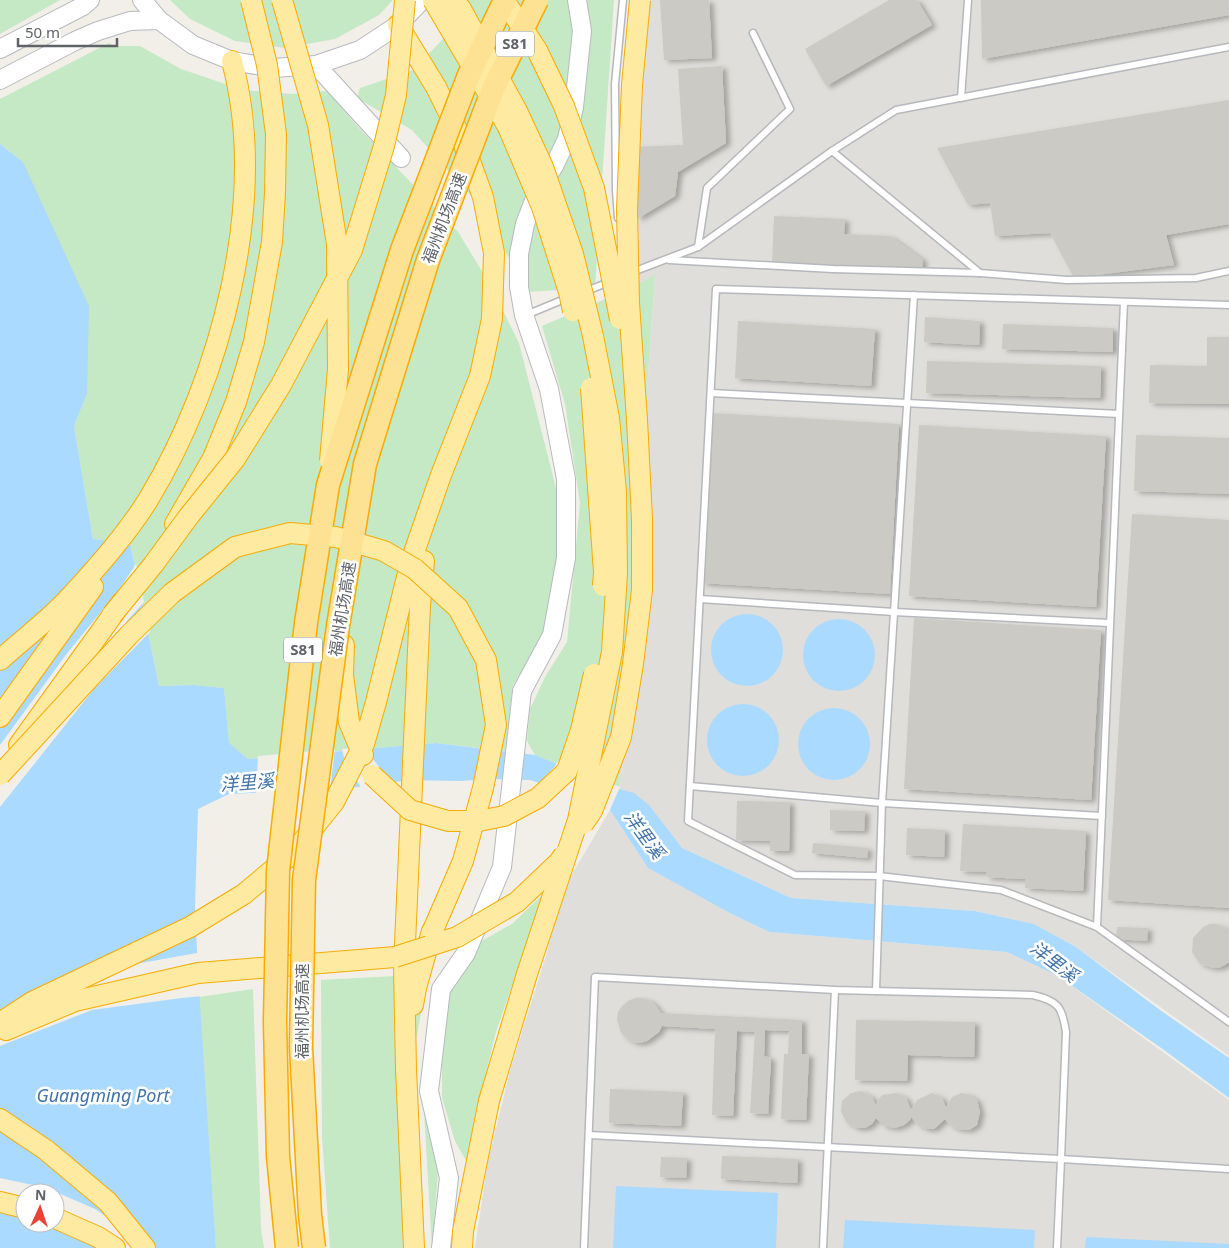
<svg xmlns="http://www.w3.org/2000/svg" width="1229" height="1248" viewBox="0 0 1229 1248" font-family="'Noto Sans','Noto Sans SC',sans-serif">
  <style>
    .industrial { fill: #e0deda }
    .green { fill: #c5e8c5 }
    .water { fill: #aadaff; fill-rule: evenodd }
    .pier { fill: #f1efe8 }
    .building { fill: #cccac5; filter: url(#shadow) }
    .lines { fill: none; stroke-linecap: round; stroke-linejoin: round }
    .service-casing { stroke: #b5b8bc; stroke-width: 9 }
    .secondary-casing { stroke: #b6babf; stroke-width: 20 }
    .trunk-casing { stroke: #f9ab00; stroke-width: 22 }
    .service { stroke: #fff; stroke-width: 6 }
    .secondary { stroke: #fff; stroke-width: 18 }
    .trunk { stroke: #feeaa1; stroke-width: 20 }
    .trunk-bridge-casing { stroke: #f9ab00; stroke-width: 22; stroke-linecap: butt }
    .motorway-bridge-casing { stroke: #f9ab00; stroke-width: 25; stroke-linecap: butt }
    .trunk-bridge { stroke: #feeaa1; stroke-width: 20 }
    .motorway-bridge { stroke: #fde293; stroke-width: 22 }
    .labels { text-anchor: middle; stroke-width: 5; stroke-linejoin: round; paint-order: stroke }
    .shield { fill: #fff; stroke: #8f9295; stroke-width: 1 }
    .shield-label { font-size: 15px; font-weight: bold; fill: #5f6368 }
    .street-label { font-size: 16px; fill: #5f6368; stroke: #fff }
    .water-label { font-size: 18px; font-style: italic; fill: #4174aa; stroke: #fff }
  </style>
  <defs>
    <filter id="shadow"><feDropShadow dx="4.5" dy="2.5" stdDeviation="2.5" flood-color="#0004"/></filter>
  </defs>
  <rect width="100%" height="100%" fill="#f1efe8"/>
  <g class="industrial">
    <path d="M647,0H1229V1056L1076,947L1034,924L975,911L791,898L682,848L619,789L655,276L633,287V147Z"/>
    <path d="M610,810L648,868L770,932L1007,952L1058,976L1229,1100V1248H475L488,1161L511,1067L545,959L565,886Z"/>
  </g>
  <g class="green">
    <path d="M0,0H60L0,34Z"/>
    <path d="M170,0H393L379,15L335,39L285,48L235,41L190,19Z"/>
    <path d="M466,0H614L595,288L525,292L521,278L474,199L412,130L357,98L360,88L413,70L442,40Z"/>
    <path d="M109,43L114,46H140L181,69L243,90L293,94L328,91L357,126L458,232L488,281L519,343L557,492L556,594L542,641L513,685L505,751L436,743L248,759L229,744L224,688L194,685L159,686L130,543L93,539L74,426L87,394L23,162L0,144V99Z"/>
    <path d="M655,275L619,789L535,755L527,741L530,709L545,677L567,642L580,503L565,404L542,326L633,287Z"/>
    <path d="M544,893L496,1032L474,1120L468,1164L455,1141L442,1098V1048L450,987L471,947L512,924Z"/>
    <path d="M435,962L426,985L405,1101L410,1248H330L322,1137L321,980L396,976Z"/>
    <path d="M253,989L261,1229L264,1248H216L199,997Z"/>
    <path d="M424,1111L439,1159L432,1248Z"/>
  </g>
  <g class="water">
    <path d="M0,144L23,162L89,306L87,394L74,426L93,539L130,543L159,686L194,685L224,688L229,743L248,759L436,743L535,755L619,789L634,793L649,805L682,848L791,898L975,911L1034,924L1076,947L1160,1010L1229,1058V1098L1164,1050L1058,976L1007,952L770,932L730,913L648,868L610,810L603,803L530,780L491,779L460,781L409,780L351,788L229,794L198,809L195,907L198,973L216,1248H0ZM25,1193H55V1223H25Z"/>
    <circle cx="747" cy="650" r="36"/>
    <circle cx="839" cy="655" r="36"/>
    <circle cx="743" cy="740" r="36"/>
    <circle cx="834" cy="744" r="36"/>
    <path d="M616,1186L778,1193L776,1248H613Z"/>
    <path d="M845,1220L1035,1230L1034,1248H843Z"/>
    <path d="M1086,1237L1229,1244V1248H1085Z"/>
  </g>
  <g class="pier">
    <path d="M136,564L144,602L126,622V627L146,610L150,632L94,689L0,807V745L68,652L118,591Z"/>
    <path d="M369,746L373,759L393,785L362,789L345,762L342,749Z"/>
    <path d="M335,749L330,791L256,795L258,756Z"/>
    <path d="M558,761L620,787L609,812L601,806L538,785L555,766Z"/>
    <path d="M197,953H199L202,996L182,998L92,1010L0,1046V1013L102,970Z"/>
    <path d="M0,1178L47,1188L95,1209L139,1238L150,1248H106L55,1222V1193H25V1211L0,1205Z"/>
  </g>
  <g class="building">
    <path d="M660,0H709L712,58L664,60Z"/>
    <path d="M889,0H917L932,25L826,86L805,49Z"/>
    <path d="M981,0H1229V15L982,59Z"/>
    <path d="M722,66L726,143L678,172L675,196L637,219L633,147L683,145L678,69Z"/>
    <path d="M1229,100V224L1166,235L1174,265L1074,278L1050,233L995,236L990,203L968,205L937,148Z"/>
    <path d="M774,216L845,219L844,234L890,236L923,260L922,269L772,263Z"/>
    <path d="M925,317L980,321L979,345L924,342Z"/>
    <path d="M738,321L875,329L871,386L735,378Z"/>
    <path d="M1003,324L1113,328V352L1002,349Z"/>
    <path d="M1207,337H1229V404L1149,403L1150,365L1207,366Z"/>
    <path d="M927,361L1101,366L1100,398L926,393Z"/>
    <path d="M712,413L899,424L890,594L702,583Z"/>
    <path d="M919,425L1106,436L1096,607L909,596Z"/>
    <path d="M1136,435L1229,438V494L1134,491Z"/>
    <path d="M1132,514L1229,520V908L1108,900Z"/>
    <path d="M914,618L1101,630L1091,800L904,789Z"/>
    <path d="M737,801L790,802L789,851H770V841L736,840Z"/>
    <path d="M830,810L865,811L864,831L830,830Z"/>
    <path d="M963,824L1086,831L1083,891L1025,888V879L986,877L987,872L960,871Z"/>
    <path d="M907,828L945,830L944,857L906,855Z"/>
    <path d="M813,843L868,848L867,858L812,853Z"/>
    <path d="M1210,924H1217L1229,930V962L1221,967L1214,968L1200,964L1192,952L1193,938L1203,927Z"/>
    <path d="M1117,927L1148,928L1147,941L1116,939Z"/>
    <path d="M635,998H642L649,1000L655,1005L661,1013L802,1020V1054H809L806,1120L781,1119L784,1054H788L789,1031L765,1030L764,1056L771,1058L768,1114L750,1113L755,1032L737,1031L733,1116L712,1115L715,1029L662,1026L659,1032L647,1041L640,1043L633,1042L626,1038L621,1033L617,1019L618,1012L622,1006L628,1001Z"/>
    <path d="M856,1020L975,1022L974,1057L908,1055L907,1081L855,1080Z"/>
    <path d="M610,1089L683,1092L681,1126L609,1123Z"/>
    <path d="M861,1091L872,1097L876,1106L878,1100L882,1095L897,1093L906,1098L911,1110L917,1100L932,1093L942,1098L946,1108L952,1097L961,1093L968,1094L977,1100L980,1112L977,1125L969,1130L958,1129L951,1126L945,1119L934,1129H926L918,1125L911,1117L910,1120L904,1125L895,1128L884,1126L876,1118L872,1124L865,1128H856L846,1122L841,1111L842,1101L851,1093Z"/>
    <path d="M722,1156L798,1159L797,1183L721,1179Z"/>
    <path d="M661,1157L687,1158L686,1178L660,1177Z"/>
  </g>
  <g class="lines">
    <g class="service-casing">
      <g id="service">
        <path d="M961,98L968,0"/>
        <path d="M832,151L980,273L1067,280L1196,278L1229,271"/>
        <path d="M618,218L616,191L615,84L623,0"/>
        <path d="M698,247L707,188L790,109L753,33"/>
        <path d="M669,260L833,269L980,273"/>
        <path d="M630,273L698,247L832,151L896,110L1229,47"/>
        <path d="M584,292L609,282"/>
        <path d="M1229,305L716,289L688,821L795,875L879,876L1001,890L1097,927L1229,1022"/>
        <path d="M526,315L567,298"/>
        <path d="M711,393L1119,414"/>
        <path d="M700,599L894,612L1109,623"/>
        <path d="M690,786L882,803L1102,816"/>
        <path d="M1097,927L1124,302"/>
        <path d="M876,991L882,803L914,295"/>
        <path d="M589,1135L1061,1159L1057,1248"/>
        <path d="M584,1248L595,977L835,990L1033,995C1058,1001 1062,1006 1066,1032L1061,1159L1229,1169"/>
        <path d="M823,1248L835,990"/>
      </g>
    </g>
    <g class="secondary-casing">
      <g id="secondary">
        <path d="M142,0L159,20L193,45L232,61L274,68L316,65L360,50L398,25L422,0"/>
        <path d="M0,49L83,6L90,0"/>
        <path d="M316,65L401,158"/>
        <path d="M0,80L75,41L98,31L130,21L159,20"/>
        <path d="M441,1248L449,1178L429,1091L441,989L466,953L502,867L522,691L552,635L566,558V479L549,389L524,315L519,287V254L525,224L537,193L554,166L567,139L574,107L582,31L577,0"/>
      </g>
    </g>
    <g class="trunk-casing">
      <g id="trunk">
        <path d="M175,524L213,458L236,402L254,342L272,242L275,193"/>
        <path d="M344,645L343,675L349,722L363,755"/>
        <path d="M0,660C23,639 49,620 70,597C97,568 127,534 148,500C221,380 269,200 232,61"/>
        <path d="M0,717L93,587"/>
        <path d="M19,745L122,602"/>
        <path d="M413,1005L416,988L432,931"/>
        <path d="M0,1023L32,1002L190,927L244,894L294,852L334,802L364,744L376,702L411,561L441,475L480,376L492,319L494,253L483,197L463,142L436,87L398,25"/>
        <path d="M6,1030L75,1001L198,973L395,957"/>
        <path d="M0,1119L46,1150L108,1202L145,1248"/>
        <path d="M0,1202L25,1208"/>
        <path d="M55,1218L98,1237L115,1248"/>
        <path d="M414,1248L406,1069L404,966L420,606L424,561"/>
        <path d="M462,1248L463,1231L489,1101"/>
      </g>
    </g>
    <use href="#service" class="service"/>
    <use href="#secondary" class="secondary"/>
    <use href="#trunk" class="trunk"/>
    <g class="trunk-bridge-casing">
      <g id="trunk-bridge">
        <path d="M251,0L267,65L276,134L275,193"/>
        <path d="M282,0L318,125L337,244L338,369L330,461"/>
        <path d="M433,0L508,127L542,207L569,292L573,311"/>
        <path d="M454,0L461,9L517,111L543,167L573,254L593,336L609,418L616,491L617,574L612,652L578,820L527,974L489,1101"/>
        <path d="M504,0L537,50L564,106L594,188L620,319"/>
        <path d="M591,388L604,572L603,586"/>
        <path d="M112,615L153,565L189,516L235,459L281,385L352,250L384,146L396,95L405,0"/>
        <path d="M0,775L129,635L172,593L235,547L290,533L336,537L384,551L415,569L458,608L486,660L496,725L483,788L463,861L433,930"/>
        <path d="M372,775L410,810L448,821H479L504,816L538,798L567,771L581,730L594,674"/>
        <path d="M583,824L592,811L621,737L633,664L642,590V519L637,420L629,303L627,209L632,85L640,0"/>
        <path d="M395,957L457,937L517,902L559,862L564,855"/>
      </g>
    </g>
    <g class="motorway-bridge-casing">
      <g id="motorway-bridge">
        <path d="M287,1248L278,1156L275,1022L278,871L306,623L328,485L402,250L469,75L505,0"/>
        <path d="M314,1248L310,1215L301,1047L304,880L338,626L365,464L428,260L494,87L537,0"/>
      </g>
    </g>
    <use href="#trunk-bridge" class="trunk-bridge"/>
    <use href="#motorway-bridge" class="motorway-bridge"/>
  </g>
  <g class="labels">
    <g class="shield">
      <rect x="496" y="31.5" width="38" height="25" rx="4"/>
      <rect x="284" y="637.5" width="38" height="25" rx="4"/>
    </g>
    <g class="shield-label">
      <text x="515" y="49">S81</text>
      <text x="303" y="655">S81</text>
    </g>
    <g class="street-label">
      <text transform="translate(444 218) rotate(-69)" y="6">福州机场高速</text>
      <text transform="translate(342 609) rotate(-81)" y="6">福州机场高速</text>
      <text transform="translate(302 1011) rotate(-90)" y="6">福州机场高速</text>
    </g>
    <g class="water-label">
      <text transform="translate(247 783) rotate(-5)" y="6">洋里溪</text>
      <text transform="translate(644 835) rotate(54)" y="6">洋里溪</text>
      <text transform="translate(1054 962) rotate(37)" y="6">洋里溪</text>
      <text x="103" y="1102">Guangming Port</text>
    </g>
  </g>
  <g transform="translate(40 1208) rotate(3)"><circle r="24" fill="#ffffff" stroke="#bfc1c3"/>
  <path d="M0-4L9 19L0 12L-9 19Z" fill="#ea4335"/>
  <text y="-8" font-size="14" font-weight="bold" text-anchor="middle" fill="#5f6368">N</text>
  </g>
  <path d="M18 38v8h99v-8" fill="none" stroke="#5f6368" stroke-width="2.5"/>
  <text x="25" y="38" font-size="15" fill="#5f6368" stroke="#ffffff" stroke-width="4" paint-order="stroke">50 m</text>
</svg>
